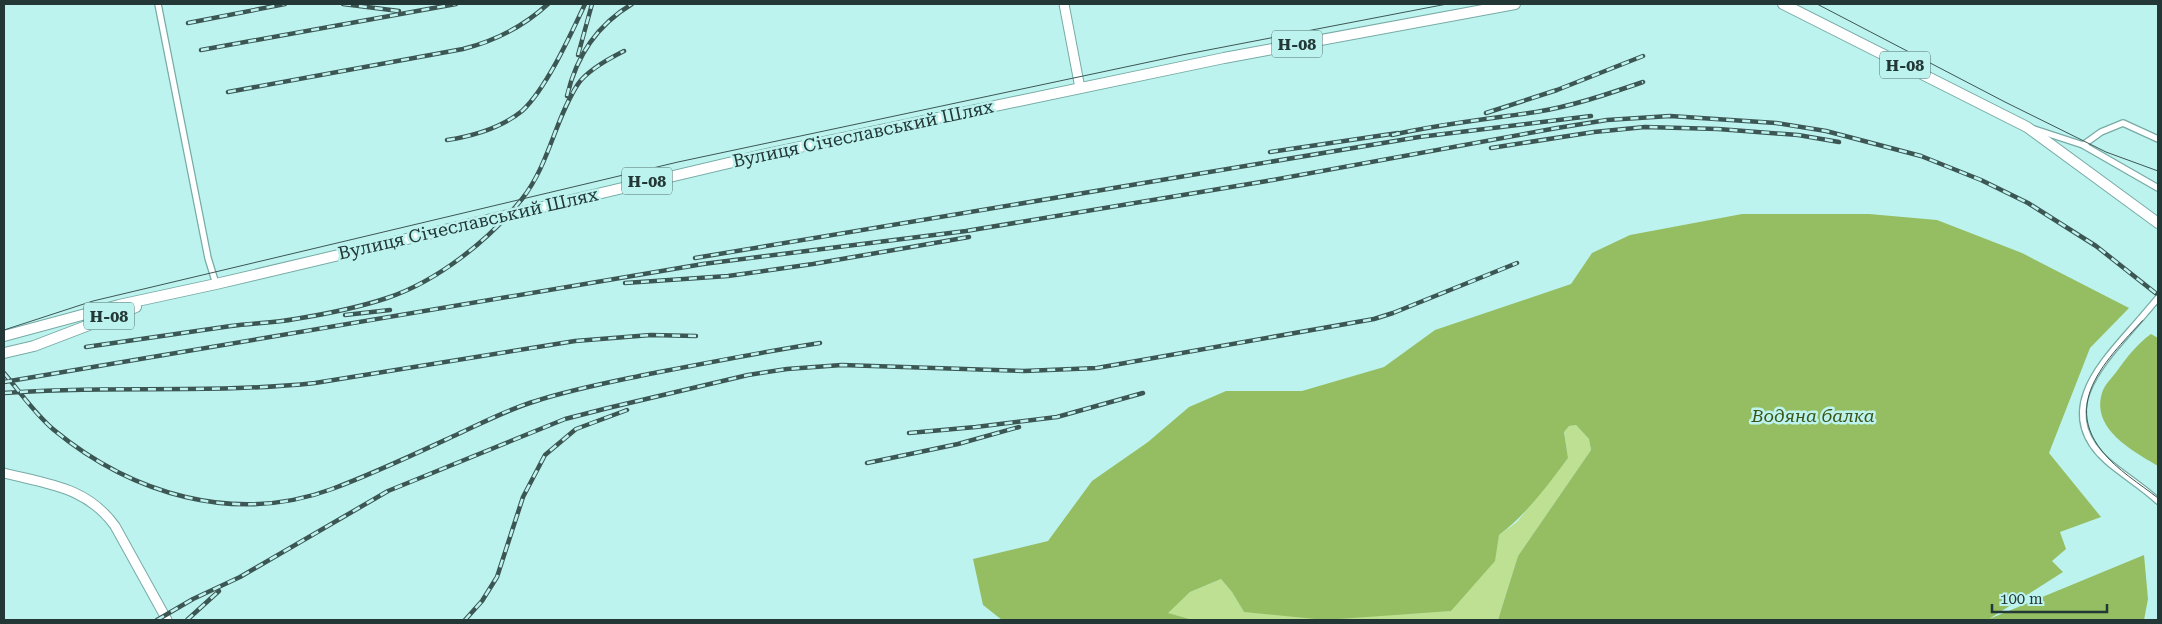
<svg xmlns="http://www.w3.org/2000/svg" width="2162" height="624" viewBox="0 0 2162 624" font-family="'Roboto Serif',serif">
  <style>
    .green { fill: #bde093 }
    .forest { fill: #95be62 }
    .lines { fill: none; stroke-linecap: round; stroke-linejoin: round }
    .street-casing { stroke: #77aba6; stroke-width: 8 }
    .secondary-casing { stroke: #77aba6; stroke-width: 11 }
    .primary-casing { stroke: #77aba6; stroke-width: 12 }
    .street { stroke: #fff; stroke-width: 5.5 }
    .secondary { stroke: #fff; stroke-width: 9 }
    .primary { stroke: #fff; stroke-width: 10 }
    .tram { stroke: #3c5654; stroke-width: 1 }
    .rail-casing { stroke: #3c5654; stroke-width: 4.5 }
    .rail { stroke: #bdf3ee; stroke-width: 2.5; stroke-dasharray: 8; stroke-linecap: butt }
    .street-bridge-casing { stroke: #77aba6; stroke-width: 8; stroke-linecap: butt }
    .street-bridge { stroke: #fff; stroke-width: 5.5 }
    .labels { text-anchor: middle; stroke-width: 5; stroke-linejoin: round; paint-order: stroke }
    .shield { fill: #bdf3ee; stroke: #51706d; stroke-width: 1 }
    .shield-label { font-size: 16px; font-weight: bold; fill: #233836 }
    .street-label { font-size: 18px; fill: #233836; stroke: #bdf3ee }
    .park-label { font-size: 18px; font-style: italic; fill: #3a5413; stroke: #bdf3ee }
  </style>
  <rect width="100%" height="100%" fill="#bdf3ee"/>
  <path class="green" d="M1576,425L1589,439L1591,450L1518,556L1498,620H1193L1167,613L1190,592L1221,579L1232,592L1244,612L1390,614L1451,611L1496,547L1499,535L1517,522L1568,458L1564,431L1569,426Z"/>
  <g class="forest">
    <path d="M1742,214H1869L1937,220L2022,253L2129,308L2090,348L2049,453L2101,517L2060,532L2066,549L2052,561L2063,572L1989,619L2144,555L2148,599L2144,620H1498L1518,556L1591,450L1589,439L1576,425L1569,426L1564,432L1568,458C1547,486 1527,514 1499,535L1495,561L1451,611L1325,620L1244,612L1232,592L1221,579L1190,592L1168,613L1193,620H1002L983,605L973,559L1048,541L1092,481L1148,442L1189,407L1226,391H1302L1384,367L1435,330L1571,284L1592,253L1630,235Z"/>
    <path d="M2151,334L2158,338V466C2133,451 2091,429 2102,393C2104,385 2113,377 2117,371C2128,356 2137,344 2151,334Z"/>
  </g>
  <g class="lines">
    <g class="street-casing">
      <g id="street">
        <path d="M158,4L208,258L216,284"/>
        <path d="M2034,129L2083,145L2158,188"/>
        <path d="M2083,145L2101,132L2123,123L2158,139"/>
        <path d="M2141,318C2106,359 2050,410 2107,461C2123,475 2142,486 2158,501"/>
      </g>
    </g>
    <g class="secondary-casing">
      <g id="secondary">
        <path d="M1064,4L1080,88"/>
        <path d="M4,473C48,484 87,487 115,526L167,620"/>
      </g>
    </g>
    <g class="primary-casing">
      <g id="primary">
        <path d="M1783,4L2027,127L2158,223"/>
        <path d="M4,336L119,305L216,284L771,153L1224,58L1515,4"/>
        <path d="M4,353L34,346L136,307"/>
      </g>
    </g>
    <use href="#street" class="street"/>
    <use href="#secondary" class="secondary"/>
    <use href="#primary" class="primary"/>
    <g class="tram">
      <path d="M1817,4L2005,102L2106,152L2158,171"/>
      <path d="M2158,303C2124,345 2056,394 2102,451C2117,470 2140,484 2158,498"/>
      <path d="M4,330L93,301L678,162L1182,55L1447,4"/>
    </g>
    <g class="rail-casing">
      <g id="rail">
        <path d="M343,4L399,11"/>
        <path d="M188,23L285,4"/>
        <path d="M201,50L456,4"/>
        <path d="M578,55L592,4"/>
        <path d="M228,92L463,49C495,41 524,26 548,4"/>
        <path d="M567,96C576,57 597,25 632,4"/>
        <path d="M1486,113L1557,90L1643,56"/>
        <path d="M1392,135C1440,124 1488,119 1536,112C1573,106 1608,94 1643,82"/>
        <path d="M447,140C473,136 501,128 522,111C546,89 571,34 585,4"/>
        <path d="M1491,148L1594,132L1645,127L1718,129L1798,135L1839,142"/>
        <path d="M1270,152L1398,133"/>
        <path d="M695,258L1419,137L1591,116"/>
        <path d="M625,283L728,276L813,264L969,237"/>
        <path d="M345,315L390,310"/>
        <path d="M86,347C134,340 183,333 231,326C252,323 274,323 295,319C326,314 357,308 387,298C438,281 489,240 522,199C549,165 555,119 578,84C587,71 610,58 624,51"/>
        <path d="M4,373C20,392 35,414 54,430C132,494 234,525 332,489C375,473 417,453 458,434C484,422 509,409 536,401C573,389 611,382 649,374C706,363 762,352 820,343"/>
        <path d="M4,382L703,264L966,231L1267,181L1557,128L1607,120L1670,116L1776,123L1826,131L1921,156L1981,180L2028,203L2096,246L2158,295"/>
        <path d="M4,393C108,385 212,394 315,383L575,341L651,335L696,336"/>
        <path d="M909,433L976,427L1057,417L1143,393"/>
        <path d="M867,463L958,444L1019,427"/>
        <path d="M157,620L193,599L240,577L388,491L565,419L608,408L748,375L787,369L842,365L1024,371L1097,368L1374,319L1393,313L1517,263"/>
        <path d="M187,620L219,591"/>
        <path d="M465,620L482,601L497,577L523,497L545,455L576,429L627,410"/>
      </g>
    </g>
    <use href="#rail" class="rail"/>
    <g class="street-bridge-casing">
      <path id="street-bridge" d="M2141,318L2158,298"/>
    </g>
    <use href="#street-bridge" class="street-bridge"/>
  </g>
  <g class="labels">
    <g class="shield">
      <rect x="1272" y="30.5" width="50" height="27" rx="4"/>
      <rect x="1880" y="51.5" width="50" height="27" rx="4"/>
      <rect x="622" y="167.5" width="50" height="27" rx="4"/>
      <rect x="84" y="302.5" width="50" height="27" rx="4"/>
    </g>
    <g class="shield-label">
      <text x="1297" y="50">Н-08</text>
      <text x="1905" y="71">Н-08</text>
      <text x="647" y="187">Н-08</text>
      <text x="109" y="322">Н-08</text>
    </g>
    <g class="street-label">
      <text transform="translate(863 134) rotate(-12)" y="6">Вулиця Січеславський Шлях</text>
      <text transform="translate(468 224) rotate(-13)" y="6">Вулиця Січеславський Шлях</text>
    </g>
    <g class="park-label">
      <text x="1813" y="422">Водяна балка</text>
    </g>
  </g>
  <rect width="2162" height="624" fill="none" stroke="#233836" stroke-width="10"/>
  <path d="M1992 604v8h115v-8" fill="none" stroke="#233836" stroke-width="2.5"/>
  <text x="2000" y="604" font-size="15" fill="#233836" stroke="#bdf3ee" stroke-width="4" paint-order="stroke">100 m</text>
</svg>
